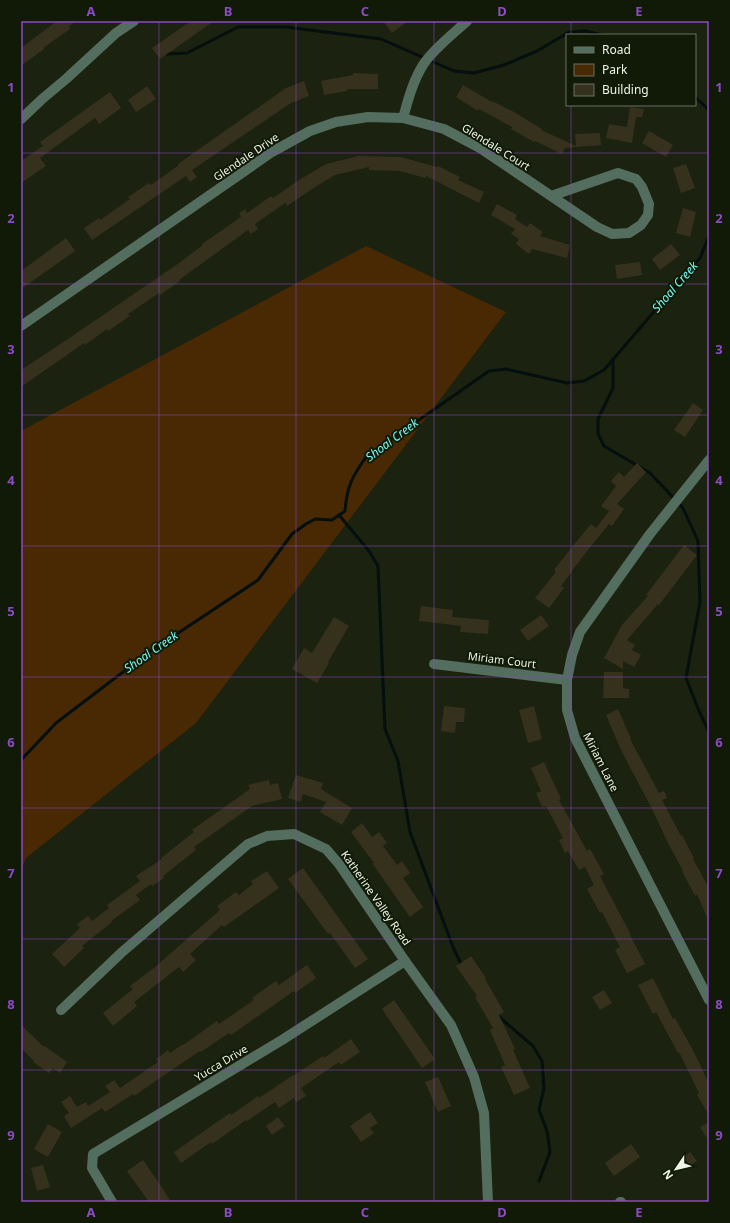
<svg xmlns="http://www.w3.org/2000/svg" width="730" height="1223" viewBox="0 0 730 1223" font-family="'Noto Sans',sans-serif">
  <style>
    .green { fill: #482904 }
    .lines { fill: none; stroke-linecap: round; stroke-linejoin: round }
    .stream { stroke: #040f0e; stroke-width: 3 }
    .building { fill: #36311d }
    .minor { stroke: #536d5e; stroke-width: 10 }
    .grid { fill: none; stroke: #8c4ac5; stroke-width: 1; stroke-opacity: 0.55 }
    .labels { text-anchor: middle; stroke-width: 4; stroke-linejoin: round; paint-order: stroke }
    .street-label { font-size: 11px; fill: #eef4e7; stroke: #111907 }
    .water-label { font-size: 12px; font-style: italic; fill: #76faf1; stroke: #111907 }
    .neatline { fill: none; stroke: #8c4ac5; stroke-width: 1.5 }
    .grid-label { font-size: 13px; text-anchor: middle; font-weight: bold; fill: #8c4ac5 }
  </style>
  <rect width="100%" height="100%" fill="#1b2210"/>
  <path class="green" d="M366,246L506,312L196,723L26,858L21,870V431Z"/>
  <g class="lines">
    <g class="stream">
      <path d="M165,54L187,53L238,27H286L381,39L454,71L474,73L504,65L539,50L569,32L586,31L602,35"/>
      <path d="M695,97L709,110"/>
      <path d="M613,359V388L598,419V434L604,446L650,473L683,508L698,541L700,602L686,678L699,711L709,732"/>
      <path d="M339,515L369,551L378,566L385,729L398,761L410,832L453,947L462,966"/>
      <path d="M21,760L56,723L148,653L258,580L292,534L306,524L315,519L332,520L345,511C347,486 352,477 366,457L489,371L506,369L567,383L584,381L604,370L700,258L709,236"/>
      <path d="M498,1016L533,1046L542,1061L544,1088L539,1110L547,1131L550,1152L539,1181"/>
    </g>
  </g>
  <g class="building">
    <path d="M57,21H76L69,26L70,29L43,48L44,49L21,66V48Z"/>
    <path d="M191,21H214L160,59L152,48Z"/>
    <path d="M383,21H408L392,33Z"/>
    <path d="M353,73L378,74V89H347V91L324,95L321,81L353,75Z"/>
    <path d="M304,81L309,96L291,103L192,170L197,177L190,182L186,176L92,240L84,228L99,218L100,220L130,199L128,197L149,183L151,185L179,165L178,164L286,88Z"/>
    <path d="M463,85L492,102V101L514,112L542,129L541,130L576,146L575,134L600,133L601,145L565,148L562,154L535,141L534,142L511,129L512,127L479,109L478,111L456,97Z"/>
    <path d="M147,86L156,99L136,112L128,100Z"/>
    <path d="M110,92L121,108L99,124L95,118L40,158L46,166L21,183V161L43,146L40,142Z"/>
    <path d="M630,107L644,109L642,117H636L632,143L606,138L609,124L627,127Z"/>
    <path d="M649,131L673,145L666,157L642,143Z"/>
    <path d="M358,156L401,157L437,167L438,166L460,177L458,180L484,192L479,203L426,176V178L399,171L369,170V167L335,175L312,189L287,206L285,203L255,224L258,229L251,234L248,230L179,280L180,281L160,295L159,293L128,314L130,316L108,331L107,329L85,345L84,343L21,387V370L68,339L179,263L203,245L202,244L241,217L239,213L245,209L247,213L271,196L273,198L299,180L326,164Z"/>
    <path d="M686,164L695,188L681,193L673,168Z"/>
    <path d="M497,204L517,215L515,219L527,227L530,223L543,232L540,236L570,245L567,258L532,249L529,254L516,244L519,239L511,234L515,229L491,215Z"/>
    <path d="M683,208L696,212L690,237L676,233Z"/>
    <path d="M66,238L75,251L21,289V271Z"/>
    <path d="M671,244L680,255L660,270L652,259Z"/>
    <path d="M640,262L642,275L617,279L615,265Z"/>
    <path d="M693,403L703,410L685,437L674,430Z"/>
    <path d="M637,463L646,472L617,504L624,509L612,526L609,524L583,556L561,586L564,588L549,608L535,598L556,572L554,570L572,547L591,524L596,528L609,511L601,506L616,486L611,481L619,472L624,477Z"/>
    <path d="M684,545L697,555L659,605L658,604L627,640L635,645L632,650L641,655L634,667L623,661V669L604,658L622,625L648,596L646,595Z"/>
    <path d="M421,606L453,610L452,617L489,620L488,634L460,632L461,626L419,621Z"/>
    <path d="M541,615L549,626L528,641L520,630Z"/>
    <path d="M334,617L349,626L328,662L329,663L317,683L292,669L304,648L312,653Z"/>
    <path d="M604,672H623V688L629,689V698H603Z"/>
    <path d="M444,706L465,708L464,722H456L455,733L441,731Z"/>
    <path d="M534,706L542,739L528,743L519,710Z"/>
    <path d="M618,709L631,739H630L659,793L664,791L667,798L662,800L681,836L682,835L694,858L693,859L709,888V922L697,894L695,896L682,871H683L668,843L653,811L622,752L606,715Z"/>
    <path d="M544,762L561,799L559,800L587,851L590,849L604,874L600,876L631,935H630L645,964L627,973L615,950L620,947L602,912L600,913L587,889L594,885L585,867L579,870L568,851L565,853L559,840L563,838L546,806L542,807L536,793L541,791L531,768Z"/>
    <path d="M296,775L323,783L321,789L352,808L342,825L320,812L326,802L303,794L301,802L288,798Z"/>
    <path d="M269,780L270,785L278,783L282,799L252,806L194,847L196,850L163,876L164,878L152,886L151,884L136,895L140,900L111,921L112,922L82,946L84,948L64,967L52,954L80,928L77,924L88,916L92,921L109,908L107,905L140,881L136,876L162,859L161,858L194,832L192,830L250,789L248,785Z"/>
    <path d="M362,823L372,837L379,832L387,843L383,846L397,865L402,861L410,873L403,878L423,907L410,917L372,863H374L351,832Z"/>
    <path d="M303,868L368,959L355,968L330,933L328,934L288,879Z"/>
    <path d="M267,871L279,888L224,927L222,925L190,954L196,960L183,972L179,967L134,1002L137,1006L113,1026L103,1013L133,989L130,986L155,967L212,917L220,910L217,906L236,892L239,895L253,884L251,881Z"/>
    <path d="M471,956L486,978L485,979L504,1012L499,1015L515,1049L513,1050L530,1088L514,1095L501,1067L505,1065L490,1030L493,1028L475,997L477,996L456,966Z"/>
    <path d="M307,965L316,978L295,993L294,991L231,1035L229,1033L201,1052L200,1051L166,1074L134,1096L133,1094L105,1112L102,1108L71,1128L64,1116L69,1113L61,1102L70,1096L77,1107L86,1102L88,1106L110,1092L105,1086L114,1080L120,1088L158,1062L156,1059L168,1050L170,1053L183,1044V1045L217,1021L219,1024L254,1000L252,998L276,981L279,985Z"/>
    <path d="M653,978L673,1019L675,1018L695,1054L709,1084V1115L697,1095L699,1093L679,1052L678,1053L656,1012L653,1014L638,985Z"/>
    <path d="M604,990L612,1003L600,1010L592,997Z"/>
    <path d="M394,1000L435,1059L422,1068L382,1009Z"/>
    <path d="M21,1025L44,1047L45,1046L67,1062L60,1073L53,1068L49,1073L33,1062L34,1061L21,1048Z"/>
    <path d="M351,1039L360,1052L341,1065L339,1062L301,1088L306,1096L296,1102L294,1098L279,1108L275,1102L247,1121L246,1120L212,1144L211,1142L181,1163L174,1152L230,1113L231,1115L258,1096L259,1098L293,1075V1076L323,1056L324,1058Z"/>
    <path d="M438,1077L451,1106L438,1112L425,1082Z"/>
    <path d="M370,1112L378,1123L370,1128L374,1133L361,1142L350,1126Z"/>
    <path d="M278,1117L285,1126L272,1135L266,1126Z"/>
    <path d="M709,1122V1141L700,1127Z"/>
    <path d="M48,1124L62,1132L48,1157L34,1149Z"/>
    <path d="M631,1144L640,1157L614,1176L605,1163Z"/>
    <path d="M690,1152L697,1161L690,1166L684,1157Z"/>
    <path d="M143,1160L163,1189L171,1202H149L127,1171Z"/>
    <path d="M43,1165L50,1187L37,1191L31,1168Z"/>
  </g>
  <g class="lines">
    <g class="minor">
      <path d="M403,118C408,100 413,81 423,65C432,50 454,33 467,21"/>
      <path d="M21,119L41,100L66,79L116,33L134,21"/>
      <path d="M21,326L272,152L310,131L336,122L368,117L403,118L444,129L480,148L597,227L612,234L629,233L641,225L648,215L649,204L642,187L636,179L618,173L551,196"/>
      <path d="M709,460L650,534L580,632L572,655L567,680V710L575,738L709,1000"/>
      <path d="M434,664L567,680"/>
      <path d="M61,1010L121,953L248,844L267,836L294,834L326,849L339,864L405,961L451,1025L474,1077L484,1113L488,1202"/>
      <path d="M112,1202L92,1168L93,1154L282,1040L405,961"/>
      <path d="M620,1202H621"/>
    </g>
  </g>
  <path class="grid" d="M159,21V1202M296,21V1202M434,21V1202M571,21V35M571,105V1202M21,153H709M21,284H709M21,415H709M21,546H709M21,677H709M21,808H709M21,939H709M21,1070H709"/>
  <g class="labels">
    <g class="street-label">
      <text transform="translate(496 147) rotate(32)" y="4">Glendale Court</text>
      <text transform="translate(246 157) rotate(-34)" y="4">Glendale Drive</text>
      <text transform="translate(502 660) rotate(7)" y="4">Miriam Court</text>
      <text transform="translate(601 762) rotate(63)" y="4">Miriam Lane</text>
      <text transform="translate(376 898) rotate(55)" y="4">Katherine Valley Road</text>
      <text transform="translate(221 1063) rotate(-31)" y="4">Yucca Drive</text>
    </g>
    <g class="water-label">
      <text transform="translate(675 287) rotate(-49)" y="4">Shoal Creek</text>
      <text transform="translate(392 440) rotate(-37)" y="4">Shoal Creek</text>
      <text transform="translate(151 652) rotate(-35)" y="4">Shoal Creek</text>
    </g>
  </g>
  <rect width="730" height="1223" fill="none" stroke="#111907" stroke-width="44"/>
  <rect x="566" y="34" width="130" height="72" fill="#111907" stroke="#697161"/>
  <rect x="574" y="47" width="20" height="6" fill="#536d5e" stroke="#697161"/>
  <text x="602" y="54" font-size="12" fill="#eef4e7">Road</text>
  <rect x="574" y="64" width="20" height="12" fill="#482904" stroke="#697161"/>
  <text x="602" y="74" font-size="12" fill="#eef4e7">Park</text>
  <rect x="574" y="84" width="20" height="12" fill="#36311d" stroke="#697161"/>
  <text x="602" y="94" font-size="12" fill="#eef4e7">Building</text>
  <g transform="translate(676 1169) rotate(235)" stroke="#111907" stroke-width="3" paint-order="stroke">
  <path d="M0-3L7 15L0 10L-7 15Z" fill="#eef4e7"/>
  <text y="-6" font-size="11" font-weight="bold" text-anchor="middle" fill="#eef4e7">N</text>
  </g>
  <rect x="22" y="22" width="686" height="1179" class="neatline"/>
  <g class="grid-label">
    <text x="91" y="16">A</text>
    <text x="228" y="16">B</text>
    <text x="365" y="16">C</text>
    <text x="502" y="16">D</text>
    <text x="639" y="16">E</text>
    <text x="11" y="92">1</text>
    <text x="719" y="92">1</text>
    <text x="11" y="223">2</text>
    <text x="719" y="223">2</text>
    <text x="11" y="354">3</text>
    <text x="719" y="354">3</text>
    <text x="11" y="485">4</text>
    <text x="719" y="485">4</text>
    <text x="11" y="616">5</text>
    <text x="719" y="616">5</text>
    <text x="11" y="747">6</text>
    <text x="719" y="747">6</text>
    <text x="11" y="878">7</text>
    <text x="719" y="878">7</text>
    <text x="11" y="1009">8</text>
    <text x="719" y="1009">8</text>
    <text x="11" y="1140">9</text>
    <text x="719" y="1140">9</text>
    <text x="91" y="1217">A</text>
    <text x="228" y="1217">B</text>
    <text x="365" y="1217">C</text>
    <text x="502" y="1217">D</text>
    <text x="639" y="1217">E</text>
  </g>
</svg>
